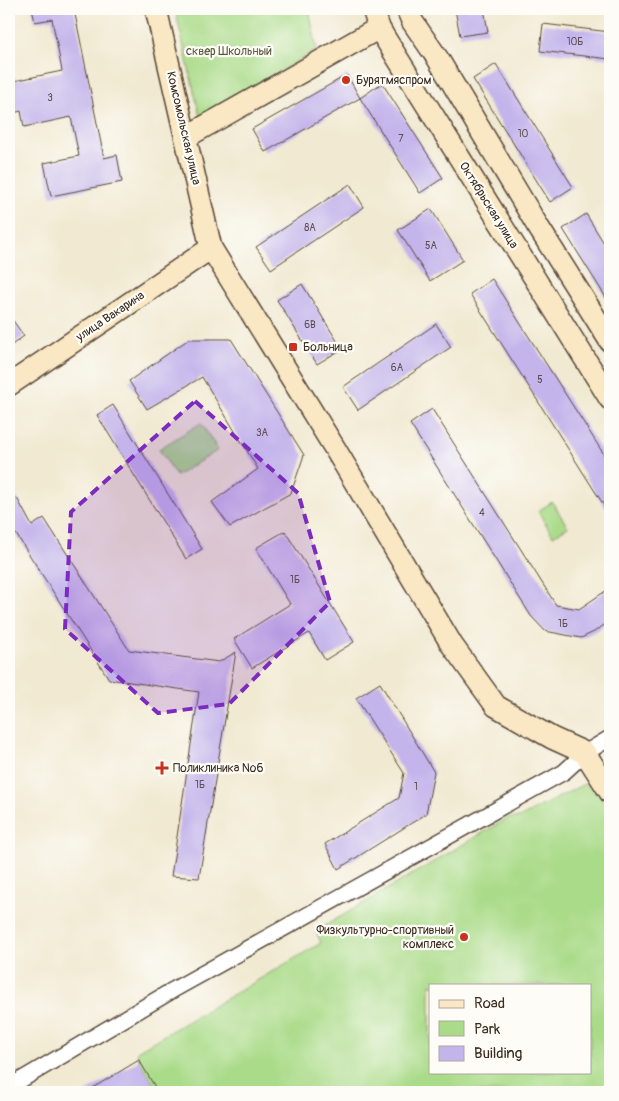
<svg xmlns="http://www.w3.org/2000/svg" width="619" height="1101" viewBox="0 0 619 1101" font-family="Pangolin,sans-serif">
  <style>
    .green { fill: #aadb89; stroke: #728254; fill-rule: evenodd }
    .building { fill: #c3b4eb }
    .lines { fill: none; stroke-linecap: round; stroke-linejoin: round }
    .street-casing { stroke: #564739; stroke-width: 18 }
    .secondary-casing { stroke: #564739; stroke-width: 24 }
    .street { stroke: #fff; stroke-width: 15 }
    .secondary { stroke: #fae7c3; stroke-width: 21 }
    .marked { fill: #7b2cbf; fill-opacity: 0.2; stroke: #7b2cbf; stroke-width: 4; stroke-dasharray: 10 6; stroke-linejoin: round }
    .poi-dot { fill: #c8321e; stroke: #fdfcf7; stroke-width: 2 }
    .labels { text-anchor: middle; stroke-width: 4.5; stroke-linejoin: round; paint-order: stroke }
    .number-label { font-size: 10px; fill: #5d4c51 }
    .park-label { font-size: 12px; fill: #575639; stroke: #fdfcf7 }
    .poi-label { font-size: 12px; fill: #3b2a1e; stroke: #fdfcf7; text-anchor: start }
    .street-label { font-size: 12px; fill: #3b2a1e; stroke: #fdfcf7 }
  </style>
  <rect width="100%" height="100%" fill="#fdfcf7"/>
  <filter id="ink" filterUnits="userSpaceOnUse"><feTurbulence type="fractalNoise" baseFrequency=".02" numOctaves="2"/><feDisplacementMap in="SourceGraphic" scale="10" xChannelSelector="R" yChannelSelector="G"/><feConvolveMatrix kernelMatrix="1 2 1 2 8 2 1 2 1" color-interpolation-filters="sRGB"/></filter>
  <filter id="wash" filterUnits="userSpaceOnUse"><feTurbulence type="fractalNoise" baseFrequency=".0096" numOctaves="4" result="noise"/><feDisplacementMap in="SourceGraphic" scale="20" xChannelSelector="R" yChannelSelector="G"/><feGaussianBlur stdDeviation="1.12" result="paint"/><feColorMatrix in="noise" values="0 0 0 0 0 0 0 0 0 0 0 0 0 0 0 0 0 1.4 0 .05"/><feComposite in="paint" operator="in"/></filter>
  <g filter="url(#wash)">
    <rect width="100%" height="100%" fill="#f1e9d1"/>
    <g class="green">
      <path d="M175,9H309L317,50L200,117Z"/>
      <path d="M201,423L218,450L176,476L159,449Z"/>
      <path d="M552,502L568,527L553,536L538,511Z"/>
      <path d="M584,784L600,796L610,813V1092H158L139,1060L137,1051L321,943L316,931L508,818H519ZM430,985H590V1072H430Z"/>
    </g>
    <g id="blocks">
      <g class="building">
        <path d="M32,9H74L104,158L117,155L122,182L51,196L44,163L79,156L71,117L24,127L21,111L9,114V82L62,71L52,19L35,22Z"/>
        <path d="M455,9H484L488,32L460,36Z"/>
        <path d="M543,24L610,32V59L540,51Z"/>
        <path d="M496,64L573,187L550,202L473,79Z"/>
        <path d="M347,75L360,98L265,152L252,129Z"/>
        <path d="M382,83L443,178L420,193L360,98Z"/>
        <path d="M350,184L364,207L271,269L256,247Z"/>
        <path d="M431,209L463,260L430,281L398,230Z"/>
        <path d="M586,214L610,253V304L563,229Z"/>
        <path d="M492,279L610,464V515L470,294Z"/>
        <path d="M302,284L342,349L317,364L277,300Z"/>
        <path d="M9,315L24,336L9,347Z"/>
        <path d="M436,324L451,347L358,410L343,387Z"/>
        <path d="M189,339H231L304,455L291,493L230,527L212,502L258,469L202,377L147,409L129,381Z"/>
        <path d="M113,405L202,549L186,559L97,415Z"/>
        <path d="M432,409L556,605L579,609L610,588V621L594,632L581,638L545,631L531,616L410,424Z"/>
        <path d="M17,498L32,526L44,518L129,650L219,662L236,652L199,878L171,876L199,692L109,679L16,534L9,538V502Z"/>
        <path d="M285,531L354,642L325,660L309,633L252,668L234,639L290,604L256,548Z"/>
        <path d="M380,683L434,772L426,814L338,869L325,844L399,798L404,773L356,698Z"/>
        <path d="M139,1060L158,1092H86Z"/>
      </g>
    </g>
  </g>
  <g filter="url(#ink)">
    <use href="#blocks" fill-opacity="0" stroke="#564739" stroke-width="1"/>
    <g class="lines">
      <g class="street-casing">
        <path id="street" d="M9,1087L173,990L564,772L585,753L610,738"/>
      </g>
      <g class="secondary-casing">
        <g id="secondary">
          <path d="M156,9L211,248L334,447L452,645L496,706L552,738L585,753L610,792"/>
          <path d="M373,9L379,28L383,35L610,399"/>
          <path d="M407,9L412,21L438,59L537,225L610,341"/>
          <path d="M186,137L379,28"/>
          <path d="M9,385L211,248"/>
        </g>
      </g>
      <use href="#street" class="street"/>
      <use href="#secondary" class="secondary"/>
    </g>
  </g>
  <path class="marked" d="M195,401L298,493L330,602L229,704L158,713L65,629L71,512Z"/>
  <g class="poi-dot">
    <circle cx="346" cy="80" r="5"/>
    <rect x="288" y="342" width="10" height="10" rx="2.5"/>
    <path d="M159.5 760.5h5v5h5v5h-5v5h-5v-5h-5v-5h5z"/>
    <circle cx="464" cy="937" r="5"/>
  </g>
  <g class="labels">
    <g class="number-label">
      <text x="575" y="45">10Б</text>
      <text x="50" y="101">3</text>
      <text x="523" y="137">10</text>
      <text x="401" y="142">7</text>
      <text x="310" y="231">8А</text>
      <text x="431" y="249">5А</text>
      <text x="310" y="328">6В</text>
      <text x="397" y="371">6А</text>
      <text x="540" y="383">5</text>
      <text x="262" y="436">3А</text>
      <text x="482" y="516">4</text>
      <text x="295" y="583">1Б</text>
      <text x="563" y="627">1Б</text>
      <text x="200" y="788">1Б</text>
      <text x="416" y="790">1</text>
    </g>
    <g class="park-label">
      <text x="229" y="55">сквер Школьный</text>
    </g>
    <g class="poi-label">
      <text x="356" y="84">Бурятмяспром</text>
      <text x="303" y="351">Больница</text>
      <text x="173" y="772">Поликлиника №6</text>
      <text x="454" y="934" text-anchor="end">Физкультурно-спортивный<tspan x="454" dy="14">комплекс</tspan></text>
    </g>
    <g class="street-label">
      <text transform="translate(184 128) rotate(77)" y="4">Комсомольская улица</text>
      <text transform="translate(489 205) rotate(58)" y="4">Октябрьская улица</text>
      <text transform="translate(110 316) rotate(-34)" y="4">улица Вакарина</text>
    </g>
  </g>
  <rect width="619" height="1101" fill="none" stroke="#fdfcf7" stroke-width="30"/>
  <rect x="429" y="984" width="162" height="90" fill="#fdfcf7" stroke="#afa8a0"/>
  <rect x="439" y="1000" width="25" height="8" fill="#fae7c3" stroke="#afa8a0"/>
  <text x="474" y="1008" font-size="15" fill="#3b2a1e">Road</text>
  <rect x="439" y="1021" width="25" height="15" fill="#aadb89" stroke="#afa8a0"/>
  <text x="474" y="1034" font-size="15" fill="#3b2a1e">Park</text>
  <rect x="439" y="1046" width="25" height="15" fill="#c3b4eb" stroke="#afa8a0"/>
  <text x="474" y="1058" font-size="15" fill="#3b2a1e">Building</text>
</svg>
